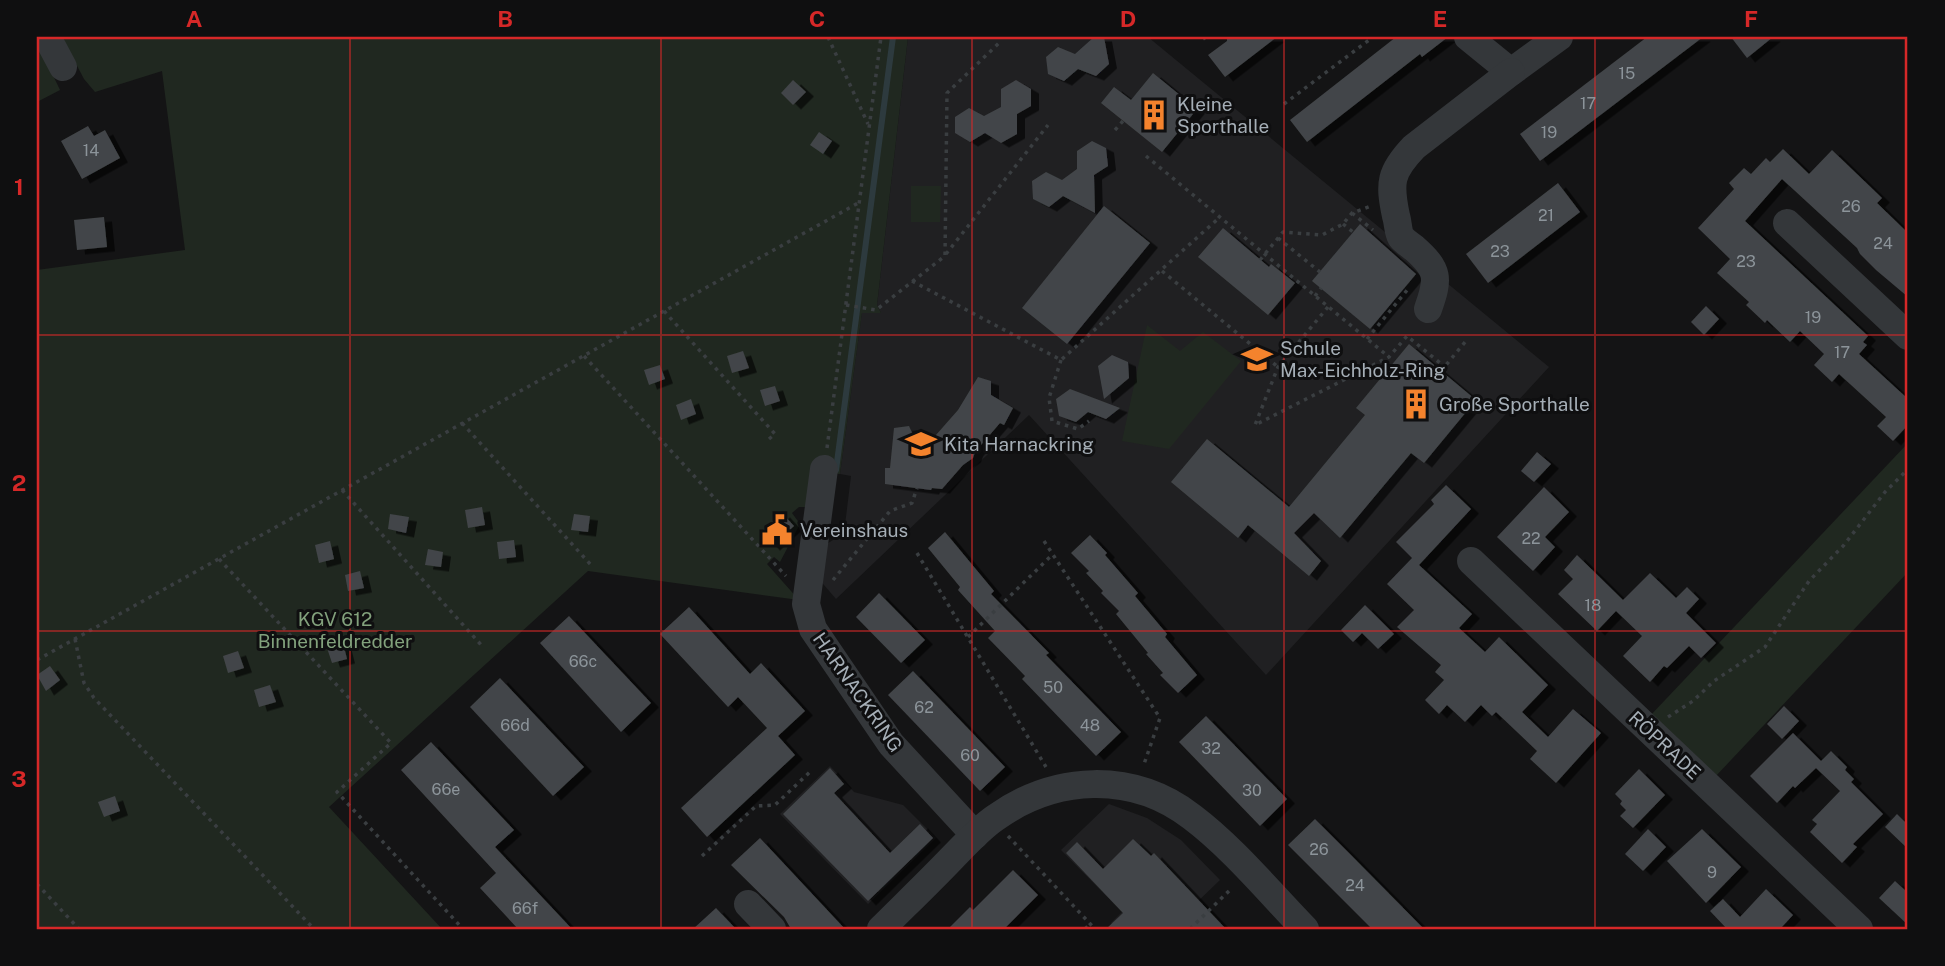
<svg xmlns="http://www.w3.org/2000/svg" width="1945" height="966" viewBox="0 0 1945 966" font-family="'Public Sans',sans-serif">
  <style>
    .built { fill: #202022 }
    .green { fill: #202820 }
    .lines { fill: none; stroke-linecap: round; stroke-linejoin: round }
    .stream { stroke: #2d3a3e; stroke-width: 6 }
    .building { fill: #424548; filter: url(#shadow) }
    .path { stroke: #3a3e41; stroke-width: 3.5; stroke-dasharray: 3.5 5; stroke-linecap: butt }
    .minor { stroke: #34373a; stroke-width: 28 }
    .grid { fill: none; stroke: #d62828; stroke-width: 2; stroke-opacity: 0.55 }
    .labels { text-anchor: middle; stroke-width: 6; stroke-linejoin: round; paint-order: stroke }
    .number-label { font-size: 16px; fill: #8c949a }
    .poi-label { font-size: 19px; fill: #a5aeb6; stroke: #0f0f10; text-anchor: start }
    .park-label { font-size: 19px; fill: #82a17c; stroke: #0f0f10 }
    .street-label { font-size: 19px; fill: #a5aeb6; stroke: #0f0f10 }
    .neatline { fill: none; stroke: #d62828; stroke-width: 2.5 }
    .grid-label { font-size: 23px; text-anchor: middle; font-weight: bold; fill: #d62828 }
  </style>
  <defs>
    <filter id="shadow"><feDropShadow dx="8" dy="4.5" stdDeviation="0" flood-color="#0009"/></filter>
  </defs>
  <rect width="100%" height="100%" fill="#141415"/>
  <g class="built">
    <path d="M908,37H1148L1549,367L1266,675L1029,415L836,599L818,578L822,547L844,533L851,476L840,474L862,312L881,313L877,305Z"/>
    <path d="M830,766L854,792L903,805L936,838L868,904L780,814Z"/>
    <path d="M1109,804L1147,818L1181,840L1220,880L1169,929H1139L1137,927L1134,929H1117L1111,923L1122,912L1061,850Z"/>
  </g>
  <g class="green">
    <path d="M62,37H908L877,305L881,313H862L840,474L816,472L811,507H799L792,513L800,524L780,562L774,557L767,564L799,600L588,571L329,807L442,929H37V270L185,250L162,71L95,92L84,79Z"/>
    <path d="M37,42L60,90L37,102Z"/>
    <path d="M911,186H941L940,222H911Z"/>
    <path d="M1147,325L1180,351L1203,332L1241,361L1169,449L1122,441Z"/>
    <path d="M1908,443V572L1715,777L1649,717Z"/>
  </g>
  <g class="lines">
    <path class="stream" d="M836,470L893,37"/>
  </g>
  <g class="building">
    <path d="M1094,37H1104L1109,64L1096,76L1078,69L1064,81L1048,74L1046,57L1058,47L1075,54Z"/>
    <path d="M1227,37H1277L1225,77L1208,55L1227,41Z"/>
    <path d="M1396,37H1448L1422,57L1420,54L1307,142L1290,120Z"/>
    <path d="M1647,37H1703L1540,161L1520,134Z"/>
    <path d="M1731,37H1773L1747,58Z"/>
    <path d="M1153,73L1197,109L1162,152L1101,103L1114,87L1131,100Z"/>
    <path d="M793,80L806,92L793,105L781,93Z"/>
    <path d="M1016,80L1031,89V106L1017,114V134L1001,143L985,133L970,142L955,133V117L969,108L984,116L1001,107V89Z"/>
    <path d="M88,126L94,136L105,130L120,158L82,179L61,141Z"/>
    <path d="M819,132L832,141L823,154L810,145Z"/>
    <path d="M1092,141L1106,148L1108,166L1094,175L1095,213L1063,196L1049,207L1033,199L1032,181L1046,172L1062,180L1077,169V151Z"/>
    <path d="M1783,149L1809,174L1832,150L1882,198L1877,203L1908,233V297L1876,270L1860,254L1857,248L1782,179L1745,221L1868,336L1863,342L1867,345L1859,354L1908,399V425L1893,441L1877,426L1886,417L1839,374L1832,382L1814,365L1824,354L1800,331L1790,342L1767,320L1765,323L1746,305L1749,302L1717,273L1730,259L1698,228L1734,189L1729,183L1744,168L1751,174L1766,158L1770,162Z"/>
    <path d="M1558,183L1580,212L1488,283L1466,254Z"/>
    <path d="M1104,206L1150,243L1067,344L1022,308Z"/>
    <path d="M104,217L107,247L77,250L74,220Z"/>
    <path d="M1360,224L1416,274L1370,329L1312,281Z"/>
    <path d="M1223,228L1269,267L1271,264L1295,283L1268,315L1198,257Z"/>
    <path d="M1706,306L1719,319L1704,335L1691,322Z"/>
    <path d="M1409,344L1476,400L1424,463L1411,453L1340,538L1314,513L1294,533L1321,561L1309,576L1248,525L1238,538L1171,482L1207,439L1289,507L1365,415L1356,408Z"/>
    <path d="M743,351L749,368L732,373L727,356Z"/>
    <path d="M1112,355L1128,362L1129,378L1104,399L1098,366Z"/>
    <path d="M660,365L665,379L649,385L644,370Z"/>
    <path d="M978,377L991,381V395L1013,408L1004,425L1000,423L975,452L973,458L963,465L942,489L932,488L931,490L885,484V468H890L894,428L909,426L921,452L958,410Z"/>
    <path d="M775,386L780,401L765,406L760,390Z"/>
    <path d="M1070,389L1120,408L1106,419L1088,412L1076,422L1059,416L1056,399Z"/>
    <path d="M691,399L696,414L681,420L676,405Z"/>
    <path d="M1537,452L1551,464L1534,482L1521,471Z"/>
    <path d="M1446,485L1471,509L1419,565L1472,614L1459,628L1485,652L1499,637L1548,685L1522,712L1548,737L1573,709L1601,733L1556,783L1530,759L1537,751L1496,712L1492,716L1481,705L1465,722L1447,705L1439,714L1425,700L1444,680L1435,672L1441,665L1397,627L1414,610L1387,584L1412,558L1396,542L1434,504L1431,500Z"/>
    <path d="M1544,487L1569,512L1545,537L1555,547L1533,571L1497,537Z"/>
    <path d="M482,507L485,525L468,528L465,510Z"/>
    <path d="M782,513L794,526L772,546L760,533Z"/>
    <path d="M390,514L409,517L406,533L388,529Z"/>
    <path d="M574,514L590,516L588,532L571,530Z"/>
    <path d="M945,532L994,591L991,594L1049,653L1046,655L1121,732L1096,756L1022,679L1025,676L988,638L995,631L958,590L960,587L928,548Z"/>
    <path d="M1090,535L1107,553L1105,555L1138,593L1135,596L1167,634L1165,637L1197,675L1178,693L1160,675L1163,673L1146,654L1148,653L1116,614L1119,611L1101,593L1103,591L1086,573L1089,571L1071,553Z"/>
    <path d="M514,540L516,557L499,559L497,542Z"/>
    <path d="M330,541L334,559L319,563L315,545Z"/>
    <path d="M428,549L443,552L441,567L425,565Z"/>
    <path d="M1577,555L1623,600L1650,573L1676,598L1687,587L1699,599L1686,613L1716,643L1701,658L1689,646L1667,668L1664,666L1650,682L1623,656L1642,636L1616,611L1597,631L1558,594L1573,579L1564,570Z"/>
    <path d="M360,571L364,588L348,591L345,575Z"/>
    <path d="M879,593L925,640L901,663L856,617Z"/>
    <path d="M1365,605L1394,634L1378,649L1362,633L1353,642L1341,630Z"/>
    <path d="M689,607L750,674L761,663L805,711L778,736L795,755L707,837L681,808L767,728L738,697L728,707L660,634Z"/>
    <path d="M569,616L651,703L621,732L540,643Z"/>
    <path d="M343,643L347,659L332,663L327,648Z"/>
    <path d="M238,651L244,668L228,673L223,656Z"/>
    <path d="M50,666L60,680L46,691L37,675Z"/>
    <path d="M913,671L1005,767L980,791L888,695Z"/>
    <path d="M500,678L584,767L553,796L470,707Z"/>
    <path d="M270,685L276,702L259,707L254,690Z"/>
    <path d="M1784,706L1799,721L1782,739L1767,724Z"/>
    <path d="M1206,716L1287,799L1260,826L1179,742Z"/>
    <path d="M1793,733L1821,761L1831,751L1847,767L1845,770L1854,779L1851,782L1883,814L1853,844L1857,847L1842,863L1810,832L1817,824L1812,820L1840,791L1816,768L1795,788L1793,786L1777,803L1750,776Z"/>
    <path d="M431,742L514,830L495,847L572,929H518L480,888L496,873L401,770Z"/>
    <path d="M830,768L844,784L834,793L890,853L920,824L933,838L868,901L783,814Z"/>
    <path d="M1639,769L1665,795L1633,828L1620,816L1626,810L1620,804L1622,801L1615,794Z"/>
    <path d="M115,796L120,811L104,817L98,802Z"/>
    <path d="M1897,814L1908,825V849L1885,827Z"/>
    <path d="M1315,819L1350,854L1424,929H1372L1288,845Z"/>
    <path d="M1648,829L1666,847L1643,871L1625,854Z"/>
    <path d="M1702,829L1741,867L1706,903L1667,861Z"/>
    <path d="M760,838L845,929H791L784,917L731,865Z"/>
    <path d="M1133,839L1151,856L1154,853L1226,929H1106L1123,913L1066,853L1077,842L1103,869Z"/>
    <path d="M1013,870L1038,895L1004,929H948L970,907L973,910Z"/>
    <path d="M1895,881L1908,893V925L1879,898Z"/>
    <path d="M1766,889L1793,915L1780,929H1727L1710,911L1723,899L1740,917Z"/>
    <path d="M716,908L736,929H693Z"/>
  </g>
  <g class="lines">
    <g class="path">
      <path d="M828,37L868,124"/>
      <path d="M1203,39L1206,37"/>
      <path d="M1284,104L1373,37"/>
      <path d="M1115,130L1123,121"/>
      <path d="M1146,156L1389,357"/>
      <path d="M1352,213L1373,230"/>
      <path d="M1343,224L1353,232"/>
      <path d="M1278,238L1320,272"/>
      <path d="M946,254L1048,125"/>
      <path d="M1260,260L1283,232L1322,235L1343,224L1352,213L1371,206"/>
      <path d="M1162,271L1278,367"/>
      <path d="M912,281L1061,360L1220,217"/>
      <path d="M1315,296L1321,288"/>
      <path d="M846,305L876,310L945,256L947,93L999,43"/>
      <path d="M1328,307L1278,367L1255,425L1389,357L1407,336L1445,367"/>
      <path d="M664,311L775,434L769,439"/>
      <path d="M1367,339L1408,289"/>
      <path d="M584,356L786,576"/>
      <path d="M1061,360L1049,398L1052,421L1078,429L1089,421"/>
      <path d="M1441,371L1466,341"/>
      <path d="M462,423L591,565"/>
      <path d="M827,448L881,37"/>
      <path d="M342,490L483,647"/>
      <path d="M1044,541L1160,718L1143,767"/>
      <path d="M917,553L1046,767"/>
      <path d="M219,559L391,743L337,792L463,929"/>
      <path d="M833,580L890,511L912,503L917,488"/>
      <path d="M968,637L1053,554"/>
      <path d="M75,639L84,683L94,698L314,929"/>
      <path d="M37,660L860,202"/>
      <path d="M1668,717L1693,701L1714,681L1765,647L1809,581L1844,545L1885,492L1908,469"/>
      <path d="M1008,836L1095,929"/>
      <path d="M702,856L756,806L775,805L812,770"/>
      <path d="M37,884L79,929"/>
      <path d="M1085,929L1090,924"/>
      <path d="M1190,929L1232,888"/>
    </g>
    <g class="minor">
      <path d="M47,37L63,67"/>
      <path d="M1468,37L1511,72L1559,37"/>
      <path d="M1787,223L1908,336"/>
      <path d="M1428,309C1439,278 1439,270 1414,248C1410,245 1404,241 1401,237C1398,232 1398,222 1396,216C1389,183 1390,172 1414,147L1511,72"/>
      <path d="M824,469L806,604L813,629L891,744L975,835"/>
      <path d="M1471,561L1859,929"/>
      <path d="M748,904L772,929"/>
      <path d="M881,929C905,905 929,882 952,858C966,844 979,829 995,818C1055,775 1132,771 1192,817C1232,847 1270,893 1305,929"/>
    </g>
  </g>
  <path class="grid" d="M350,37V929M661,37V929M972,37V929M1284,37V929M1595,37V929M37,335H1908M37,631H1908"/>
  <defs>
    <g id="building-bare" transform="scale(2.415)"><path d="M-4-6H4V6H1V3H-1V6H-4ZM-2.5-4.3h1.7v1.8h-1.7ZM.8-4.3h1.7v1.8H.8ZM-2.5-1h1.7V.8h-1.7ZM.8-1h1.7V.8H.8Z" fill="#f4832d" stroke="#0f0f10" stroke-width="2.5" paint-order="stroke"/></g>
    <g id="school-bare" transform="scale(2.415)"><path d="M0-5L7-2L0 1L-7-2ZM-4 1L0 2.5L4 1V4Q0 6-4 4Z" fill="#f4832d" stroke="#0f0f10" stroke-width="2.5" paint-order="stroke"/></g>
    <g id="civic-bare" transform="scale(2.415)"><path d="M-.6-6.5H3V-4.5H.6V-3L4-1V1h2V6H-6V1h2V-1L-.6-3ZM-1.2 2.5V6h2.4V2.5Z" fill="#f4832d" stroke="#0f0f10" stroke-width="2.5" paint-order="stroke"/></g>
  </defs>
  <g fill-rule="evenodd">
    <use href="#building-bare" x="1154" y="115"/>
    <use href="#school-bare" x="1257" y="359"/>
    <use href="#building-bare" x="1416" y="404"/>
    <use href="#school-bare" x="921" y="444"/>
    <use href="#civic-bare" x="777" y="530"/>
  </g>
  <g class="labels">
    <g class="number-label">
      <text x="1627" y="79">15</text>
      <text x="1588" y="109">17</text>
      <text x="1549" y="138">19</text>
      <text x="91" y="156">14</text>
      <text x="1851" y="212">26</text>
      <text x="1546" y="221">21</text>
      <text x="1883" y="249">24</text>
      <text x="1500" y="257">23</text>
      <text x="1746" y="267">23</text>
      <text x="1813" y="323">19</text>
      <text x="1842" y="358">17</text>
      <text x="1531" y="544">22</text>
      <text x="1593" y="611">18</text>
      <text x="583" y="667">66c</text>
      <text x="1053" y="693">50</text>
      <text x="924" y="713">62</text>
      <text x="515" y="731">66d</text>
      <text x="1090" y="731">48</text>
      <text x="1211" y="754">32</text>
      <text x="970" y="761">60</text>
      <text x="446" y="795">66e</text>
      <text x="1252" y="796">30</text>
      <text x="1319" y="855">26</text>
      <text x="1712" y="878">9</text>
      <text x="1355" y="891">24</text>
      <text x="525" y="914">66f</text>
    </g>
    <g class="poi-label">
      <text x="1177" y="111">Kleine<tspan x="1177" dy="22">Sporthalle</tspan></text>
      <text x="1280" y="355">Schule<tspan x="1280" dy="22">Max-Eichholz-Ring</tspan></text>
      <text x="1439" y="411">Große Sporthalle</text>
      <text x="944" y="451">Kita Harnackring</text>
      <text x="800" y="537">Vereinshaus</text>
    </g>
    <g class="park-label">
      <text x="335" y="626">KGV 612<tspan x="335" dy="22">Binnenfeldredder</tspan></text>
    </g>
    <g class="street-label">
      <text transform="translate(858 692) rotate(55)" y="7">HARNACKRING</text>
      <text transform="translate(1665 745) rotate(43)" y="7">RÖPRADE</text>
    </g>
  </g>
  <rect width="1945" height="966" fill="none" stroke="#0f0f10" stroke-width="77"/>
  <rect x="38" y="38" width="1868" height="890" class="neatline"/>
  <g class="grid-label">
    <text x="194" y="27">A</text>
    <text x="505" y="27">B</text>
    <text x="817" y="27">C</text>
    <text x="1128" y="27">D</text>
    <text x="1440" y="27">E</text>
    <text x="1751" y="27">F</text>
    <text x="19" y="195">1</text>
    <text x="19" y="491">2</text>
    <text x="19" y="787">3</text>
  </g>
</svg>
